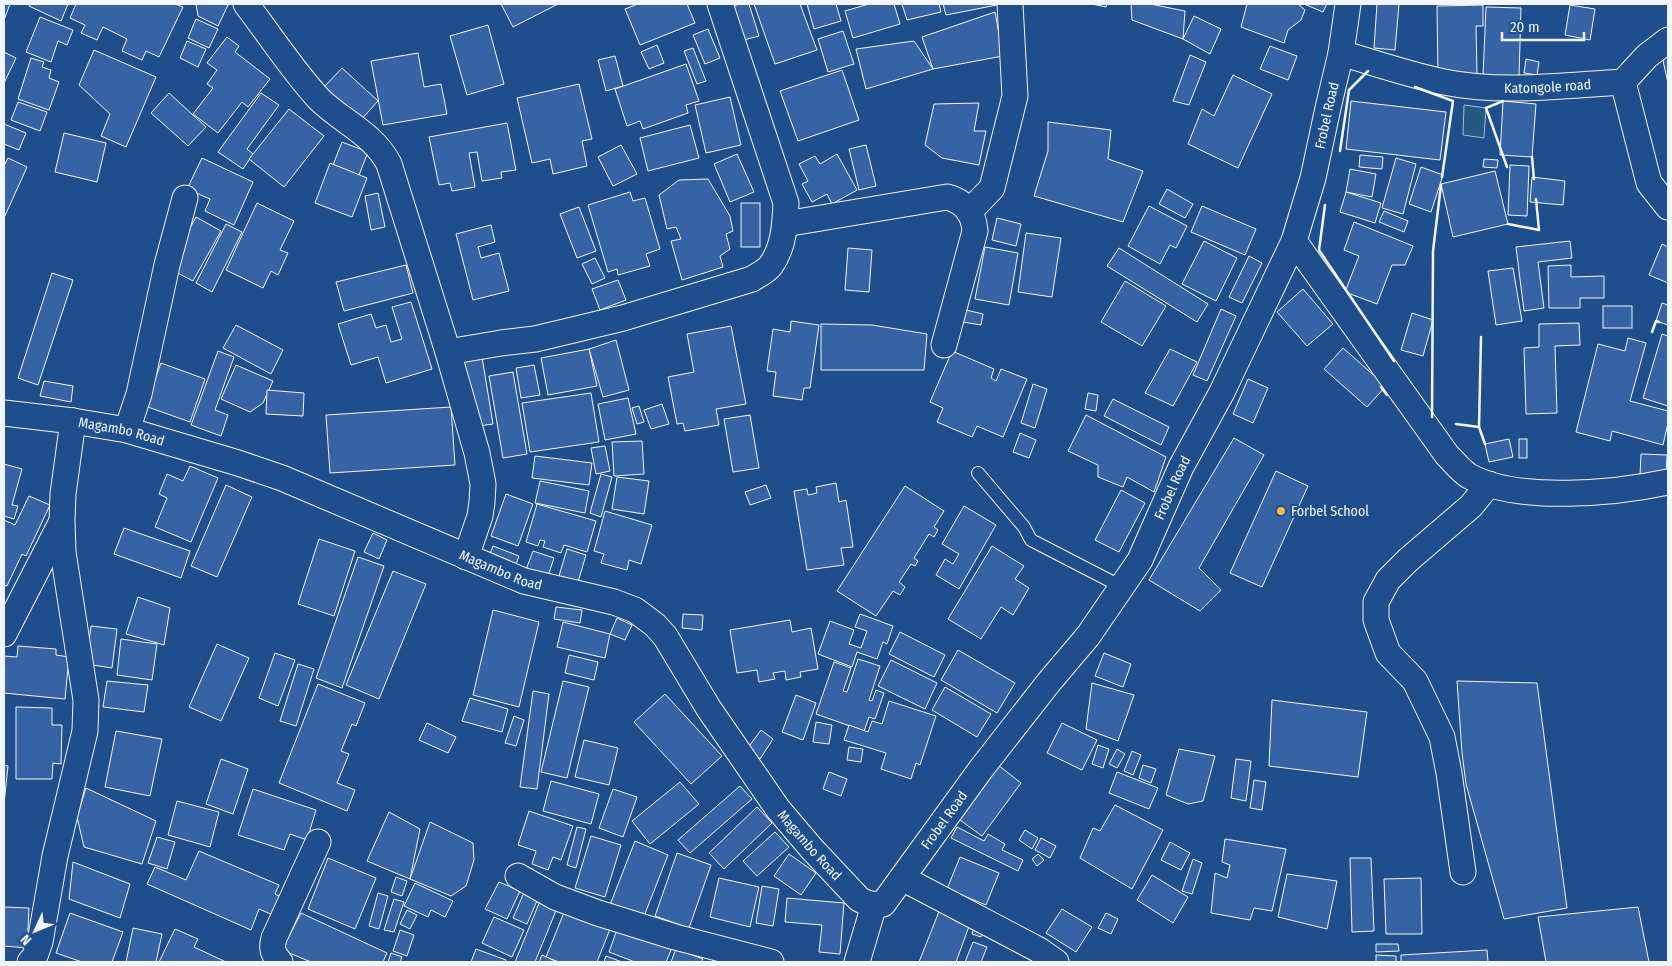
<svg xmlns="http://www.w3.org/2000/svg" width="1672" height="966" viewBox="0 0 1672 966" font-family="'Fira Sans Condensed',sans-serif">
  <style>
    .green { fill: #245a82; stroke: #a8bbd7 }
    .building { fill: #3563a3; stroke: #f2f6ff }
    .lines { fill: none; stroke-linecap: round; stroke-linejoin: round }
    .service-casing { stroke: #f2f6ff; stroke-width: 14 }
    .minor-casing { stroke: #f2f6ff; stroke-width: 27 }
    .service { stroke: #1f4e8c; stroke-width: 12 }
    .minor { stroke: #1f4e8c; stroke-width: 25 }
    .wall { stroke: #f2f6ff; stroke-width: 2.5 }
    .poi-dot { fill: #ffb74d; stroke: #1f4e8c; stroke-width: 2 }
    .labels { text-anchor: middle; stroke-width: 4; stroke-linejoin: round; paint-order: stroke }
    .street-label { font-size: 14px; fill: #f2f6ff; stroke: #1f4e8c }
    .poi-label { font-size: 14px; fill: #f2f6ff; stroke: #1f4e8c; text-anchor: start }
  </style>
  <rect width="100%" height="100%" fill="#1f4e8c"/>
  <path class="green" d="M1464,105L1486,108L1484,138L1463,135Z"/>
  <g class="building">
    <path d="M4,4H10L4,20Z"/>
    <path d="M30,4H68L61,21L29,6Z"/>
    <path d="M76,4H175L183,7L159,57L146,51L142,60L122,51L127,39L103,27L97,40L81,33L85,25L70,18Z"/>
    <path d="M196,4H226L228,5L218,26L198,16Z"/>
    <path d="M501,4H558L513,27Z"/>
    <path d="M638,4H687L695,23L640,45L625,9Z"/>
    <path d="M740,4H749L759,36L740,41L730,7Z"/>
    <path d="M754,4H800L817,50L775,64Z"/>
    <path d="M807,4H836L841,21L814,29Z"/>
    <path d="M869,4H894L900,24L853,38L845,11Z"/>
    <path d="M902,4H939L941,12L907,20Z"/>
    <path d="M943,4H996L997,5L946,15Z"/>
    <path d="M1092,4H1107L1106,7Z"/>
    <path d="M1131,4H1150L1185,11L1183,39L1132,20Z"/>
    <path d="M1247,4H1298L1305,10L1301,20L1288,30L1284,43L1241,27Z"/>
    <path d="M1304,4H1327L1323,12Z"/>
    <path d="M1377,4H1399L1395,50L1374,48Z"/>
    <path d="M1483,5V26H1476L1477,74L1438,75L1437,6Z"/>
    <path d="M1570,5L1595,9L1590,40L1565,35Z"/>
    <path d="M1486,7L1521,8L1519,77L1483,76Z"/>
    <path d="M995,12L1003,56L933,69L922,37Z"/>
    <path d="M1194,16L1221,29L1210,54L1183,39Z"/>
    <path d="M40,17L73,30L67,45L58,41L51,62L26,52Z"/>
    <path d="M196,19L218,29L209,48L188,38Z"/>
    <path d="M488,25L504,84L467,95L450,36Z"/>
    <path d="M708,29L720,58L705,64L693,35Z"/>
    <path d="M843,31L854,64L828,72L818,39Z"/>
    <path d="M227,37L239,46L235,52L270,79L248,107L242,102L218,133L193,114L213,88L207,84L217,70L207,63Z"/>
    <path d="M187,41L206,49L198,67L180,58Z"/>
    <path d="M914,41L933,69L866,89L856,49Z"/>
    <path d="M657,45L664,63L649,69L641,52Z"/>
    <path d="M1270,46L1297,56L1288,80L1260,69Z"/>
    <path d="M693,48L706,81L697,84L684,51Z"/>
    <path d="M94,50L156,77L126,147L101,136L110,114L79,85Z"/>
    <path d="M4,52L16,58L4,83Z"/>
    <path d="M418,53L424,87L441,84L447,114L383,125L371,61Z"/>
    <path d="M1190,55L1206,62L1189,105L1173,101Z"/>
    <path d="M1668,55V83L1662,56Z"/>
    <path d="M615,56L623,86L606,91L598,60Z"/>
    <path d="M31,58L44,62L42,67L51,70L49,78L59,82L49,110L18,99Z"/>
    <path d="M1526,59L1539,62L1537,75L1524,73Z"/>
    <path d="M686,64L699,101L686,105L688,113L643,129L640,121L627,126L615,89Z"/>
    <path d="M342,68L378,101L360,121L323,88Z"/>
    <path d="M842,70L859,120L798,141L780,91Z"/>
    <path d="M1233,75L1272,94L1238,168L1188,144L1202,109L1214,116Z"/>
    <path d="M579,84L592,139L582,141L587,166L553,174L550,159L532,163L517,98Z"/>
    <path d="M169,93L206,127L188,146L151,113Z"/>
    <path d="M261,93L279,105L247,149L253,154L243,169L218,152Z"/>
    <path d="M730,97L741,145L706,153L695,105Z"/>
    <path d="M1351,101L1446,112L1440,160L1346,149Z"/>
    <path d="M1503,101L1536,104L1532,157L1500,155Z"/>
    <path d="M18,102L47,112L40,131L11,120Z"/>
    <path d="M979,103L974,131H986L979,165L942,158L925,145L934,104Z"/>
    <path d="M289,109L324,136L284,187L249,159Z"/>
    <path d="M1048,122L1111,130L1108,159L1143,171L1123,222L1034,196L1048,151Z"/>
    <path d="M507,123L516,170L501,172L502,178L482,181L477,152L469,153L475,187L452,191L450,183L439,185L429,137Z"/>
    <path d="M4,124L26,133L19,150L4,144Z"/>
    <path d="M690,125L699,158L648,171L640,138Z"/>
    <path d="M64,133L106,143L97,182L55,172Z"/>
    <path d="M342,142L368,152L359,175L333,165Z"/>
    <path d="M621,145L637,174L613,186L598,157Z"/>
    <path d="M866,145L876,186L859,190L849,149Z"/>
    <path d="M737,154L754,192L730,202L714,164Z"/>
    <path d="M837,154L857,190L832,204L827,194L812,202L802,184L808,181L799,164L815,156L820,164Z"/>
    <path d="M1360,155L1383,157L1382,169L1359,167Z"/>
    <path d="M8,158L27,167L4,218V166Z"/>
    <path d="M202,158L253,182L234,225L205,211L210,199L187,189Z"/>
    <path d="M1396,158L1416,164L1403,214L1382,208Z"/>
    <path d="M1484,159L1498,160L1497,168L1483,167Z"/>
    <path d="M330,163L367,178L352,217L315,203Z"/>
    <path d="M1510,165L1529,166L1527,216L1508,215Z"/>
    <path d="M1421,167L1443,175L1431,212L1409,204Z"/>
    <path d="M1350,169L1376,174L1372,197L1346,192Z"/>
    <path d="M1495,171L1508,224L1453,237L1441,184Z"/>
    <path d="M1532,177L1565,181L1563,205L1530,202Z"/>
    <path d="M708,179L730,216L733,231L726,234L730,249L720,256L723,267L682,280L671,241L681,239L676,227L667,229L659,195L679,180Z"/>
    <path d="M1167,189L1193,204L1185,218L1159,204Z"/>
    <path d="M630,192L633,201L645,198L660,249L646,254L650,266L618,275L617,269L608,272L588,205Z"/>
    <path d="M1346,192L1381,203L1375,223L1340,212Z"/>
    <path d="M378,193L385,227L371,230L365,196Z"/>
    <path d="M257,203L294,221L280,250L288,253L278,275L271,271L263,288L226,270Z"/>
    <rect x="741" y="203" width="19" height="44"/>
    <path d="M1149,206L1187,226L1176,248L1170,245L1160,264L1128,246Z"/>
    <path d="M1202,206L1256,229L1245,255L1191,232Z"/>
    <path d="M579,207L596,251L577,258L560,214Z"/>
    <path d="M1384,211L1408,221L1404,232L1379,222Z"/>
    <path d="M196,217L221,231L193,281L168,268Z"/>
    <path d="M997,218L1021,224L1016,246L992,240Z"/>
    <path d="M1354,222L1413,246L1405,265H1392L1377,304L1345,292L1359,256L1344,250Z"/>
    <path d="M226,224L242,232L212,292L196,283Z"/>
    <path d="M491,225L495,242L478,247L481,258L499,253L509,291L473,300L456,234Z"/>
    <path d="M1026,233L1061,238L1052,297L1018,292Z"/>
    <path d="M1204,241L1237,258L1216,301L1182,284Z"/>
    <path d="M1570,241L1572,258L1538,262L1544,308L1524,311L1516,247Z"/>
    <path d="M1662,244L1668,247V283L1649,275Z"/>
    <path d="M985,247L1018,253L1009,305L975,299Z"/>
    <path d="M848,248L872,250L869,292L845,290Z"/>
    <path d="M1119,248L1208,304L1197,322L1107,266Z"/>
    <path d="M1249,256L1262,263L1242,303L1229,297Z"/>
    <path d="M595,258L605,278L592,284L582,264Z"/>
    <path d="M406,265L413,293L344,311L336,282Z"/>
    <path d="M1571,265V277L1604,276V298H1580V308H1549L1548,266Z"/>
    <path d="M1513,268L1522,321L1496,325L1488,271Z"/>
    <path d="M52,273L73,280L38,385L18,378Z"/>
    <path d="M618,280L626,300L600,310L592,289Z"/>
    <path d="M1125,281L1166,306L1142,346L1101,322Z"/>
    <path d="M1303,289L1333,324L1307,346L1277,312Z"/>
    <path d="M411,302L432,369L386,383L378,357L351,365L338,324L371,314L376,328L386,325L391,342L402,339L392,307Z"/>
    <path d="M1662,303L1668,305V325L1656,321Z"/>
    <rect x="1603" y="306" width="29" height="22"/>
    <path d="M1221,309L1236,316L1207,381L1193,375Z"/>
    <path d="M966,310L983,314L981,325L963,322Z"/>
    <path d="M1412,313L1433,320L1423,356L1401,350Z"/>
    <path d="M791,321L819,325L810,388H804L802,400L773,396L776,372L767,371L773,329L790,332Z"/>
    <path d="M1579,323L1580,345L1555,346L1557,413L1526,414L1524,348L1539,347V324Z"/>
    <path d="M821,324L872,325L927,334L924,370H821Z"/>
    <path d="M236,325L283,350L271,374L223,348Z"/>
    <path d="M731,326L746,404L716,409L719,425L685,431L683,423L677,424L668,377L694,372L687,334Z"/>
    <path d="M1662,334L1668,336V406L1643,398Z"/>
    <path d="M1628,338L1646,343L1630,401L1668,411V423L1663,445L1612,431L1610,441L1576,432L1598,344L1625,351Z"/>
    <path d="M616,340L629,390L603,397L589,349Z"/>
    <path d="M1343,348L1386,386L1367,407L1324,369Z"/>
    <path d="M589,349L597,386L548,395L541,358Z"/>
    <path d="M1170,349L1197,362L1173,406L1145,393Z"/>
    <path d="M218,351L234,357L215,410L228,415L221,436L191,425Z"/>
    <path d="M952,351L994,369L991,378L996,381L1001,369L1027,379L1003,437L977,426L972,437L937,422L943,408L930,402Z"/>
    <path d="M482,357L493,424L472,427L463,360Z"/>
    <path d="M161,363L205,379L190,422L145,406Z"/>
    <path d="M236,365L273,381L263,403L250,412L221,399Z"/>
    <path d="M534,365L540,395L521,398L516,368Z"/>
    <path d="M513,372L527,454L503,458L489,376Z"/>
    <path d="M1248,379L1268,388L1253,423L1233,414Z"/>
    <path d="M44,381L73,386L71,402L40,396Z"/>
    <path d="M1033,384L1047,389L1035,428L1021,423Z"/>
    <path d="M267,390L304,393L303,416L266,414Z"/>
    <path d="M591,393L599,442L530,452L522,403Z"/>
    <path d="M1088,393L1098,395L1096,411L1085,409Z"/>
    <path d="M628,398L636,434L605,440L598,404Z"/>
    <path d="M1113,399L1169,427L1161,445L1104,416Z"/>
    <path d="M662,404L669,424L651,429L644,410Z"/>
    <path d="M639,406L644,422L637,424L632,408Z"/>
    <path d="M451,407L455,465L330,473L326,415Z"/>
    <path d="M750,415L759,468L733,472L724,419Z"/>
    <path d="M1086,415L1166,457L1154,492L1127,477L1123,487L1098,477V465L1068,451Z"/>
    <path d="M1020,433L1036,440L1029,458L1013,452Z"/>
    <path d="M1234,438L1264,455L1199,568L1221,590L1200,611L1149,580Z"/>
    <path d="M1509,439L1513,457L1489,462L1485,444Z"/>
    <rect x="1519" y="439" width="8" height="19"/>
    <path d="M642,441L644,474L614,476L612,442Z"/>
    <path d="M605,446L610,471L596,474L591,448Z"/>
    <path d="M1641,454L1667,455L1666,477L1640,475Z"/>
    <path d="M535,456L592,463L589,485L532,478Z"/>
    <path d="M4,464L22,469L12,505L18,506L14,519L4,516Z"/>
    <path d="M190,466L218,478L191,542L155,527L167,498L159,494L167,474L183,481Z"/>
    <path d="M1276,471L1308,486L1262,587L1230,573Z"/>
    <path d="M601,474L612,477L601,517L590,513Z"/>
    <path d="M617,477L649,481L644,514L612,509Z"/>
    <path d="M540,481L589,491L585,513L535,503Z"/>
    <path d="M836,483L839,502L846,500L853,547L841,548L844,565L807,570L794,491L807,489L808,495L817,493L816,487Z"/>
    <path d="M226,485L252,497L217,577L191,566Z"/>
    <path d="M766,485L771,498L750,505L745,492Z"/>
    <path d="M905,486L944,511L934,527L938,530L934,537L929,534L914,558L918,561L915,566L911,564L899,582L905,587L900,595L893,591L876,616L837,591Z"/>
    <path d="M1121,490L1145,503L1119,552L1095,540Z"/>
    <path d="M506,494L533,504L518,546L491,536Z"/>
    <path d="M29,496L50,505L26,556L22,554L7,586L4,585V520L15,525Z"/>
    <path d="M537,504L596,521L587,552L564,545L561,553L543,547L545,541L540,540L538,546L526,542Z"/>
    <path d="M964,506L996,525L959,589L936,575L945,559L953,564L959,554L942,544Z"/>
    <path d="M605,511L652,525L641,564L629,560L627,570L601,563L604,554L594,551Z"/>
    <path d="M124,528L190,551L181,578L114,554Z"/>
    <path d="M373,533L387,540L379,559L364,552Z"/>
    <path d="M319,539L355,551L334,616L298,604Z"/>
    <path d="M493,546L519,556L513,573L486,564Z"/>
    <path d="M992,546L1024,566L1015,579L1029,588L1013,615L1001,607L981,639L948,619Z"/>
    <path d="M567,549L586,555L578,582L559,576Z"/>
    <path d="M533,551L554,558L546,582L524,575Z"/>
    <path d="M358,557L384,566L342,688L316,678Z"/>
    <path d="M393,571L426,584L379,699L346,685Z"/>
    <path d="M138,597L170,608L164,645L126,634Z"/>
    <path d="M556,607L582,610L580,623L554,619Z"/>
    <path d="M493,610L539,622L519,707L473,695Z"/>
    <path d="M683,614L703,615L702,630L682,628Z"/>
    <path d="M860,614L893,626L887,644L883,642L877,659L857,652L852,667L818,654L830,621L854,630L849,644L861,648L867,631L855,627Z"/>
    <path d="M617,618L632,625L625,640L610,634Z"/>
    <path d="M790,620L792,632L811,628L818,669L800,672L801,677L786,680L785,671L773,673L775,679L759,682L757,670L737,673L730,630Z"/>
    <path d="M563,622L610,634L605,658L557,647Z"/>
    <path d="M91,626L117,629L112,668L86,664Z"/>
    <path d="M900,632L945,655L934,677L889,654Z"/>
    <path d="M121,639L157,644L152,680L117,675Z"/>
    <path d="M217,644L249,658L221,721L189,707Z"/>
    <path d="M18,646L56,649V655L69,657L65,699L4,693V656L17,657Z"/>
    <path d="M958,650L1015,683L997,713L941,680Z"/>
    <path d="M275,653L295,660L278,706L259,698Z"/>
    <path d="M1104,653L1131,664L1123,687L1095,676Z"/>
    <path d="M569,655L598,662L594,680L565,673Z"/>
    <path d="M858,659L880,666L869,700L872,701L876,690L884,693L875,719L869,717L864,731L816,714L834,662L851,668L843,691L847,692Z"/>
    <path d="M891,660L937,683L925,709L878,686Z"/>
    <path d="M298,664L314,669L296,726L280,721Z"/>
    <path d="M107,681L148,685L144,712L103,707Z"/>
    <path d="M563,681L589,687L567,778L541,772Z"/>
    <path d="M1457,681L1537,683L1567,908L1504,919L1466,784L1462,753Z"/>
    <path d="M1092,683L1134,695L1118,741L1086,729Z"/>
    <path d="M318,684L365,703L356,726L352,724L341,751L349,754L337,783L355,790L347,811L279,783Z"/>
    <path d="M945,687L991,714L977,737L932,710Z"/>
    <path d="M533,691L549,694L537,789L520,787Z"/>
    <path d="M665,694L722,756L691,784L634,722Z"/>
    <path d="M796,695L816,703L803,740L782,732Z"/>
    <path d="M470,698L508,709L502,732L462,721Z"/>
    <path d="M1272,700L1367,712L1358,777L1269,766Z"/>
    <path d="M889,701L936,716L920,765L916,763L911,779L881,769L886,753L844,740L849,725L868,732L872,721L882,724Z"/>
    <path d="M16,707L52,708V725H62L61,764L53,763L52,779H16Z"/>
    <path d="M514,716L524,720L516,746L505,743Z"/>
    <path d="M816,722L832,725L829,744L813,742Z"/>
    <path d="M427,723L456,737L448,753L419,740Z"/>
    <path d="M1062,723L1097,740L1082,770L1047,753Z"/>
    <path d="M761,730L773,739L760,759L747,749Z"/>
    <path d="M116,731L162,739L150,796L105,787Z"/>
    <path d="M584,740L618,748L609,785L575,777Z"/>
    <path d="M1098,745L1109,749L1103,768L1092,764Z"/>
    <path d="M849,747L863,749L861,762L847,760Z"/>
    <path d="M1117,749L1125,754L1117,768L1109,764Z"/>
    <path d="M1179,749L1215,756L1203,801L1188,804L1166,795Z"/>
    <path d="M1132,751L1141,755L1133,775L1124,771Z"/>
    <path d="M221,759L248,769L233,814L206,804Z"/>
    <path d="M1236,759L1251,761L1246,801L1231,798Z"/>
    <path d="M4,765L8,766L4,804Z"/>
    <path d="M998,765L1021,783L982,836L960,820Z"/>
    <path d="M1143,765L1156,769L1151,783L1139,778Z"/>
    <path d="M829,772L847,779L841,796L823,789Z"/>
    <path d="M1117,772L1158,788L1149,809L1109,793Z"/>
    <path d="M1254,780L1266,782L1262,810L1250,808Z"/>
    <path d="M551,781L599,794L591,824L543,811Z"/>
    <path d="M680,782L699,804L650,844L632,821Z"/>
    <path d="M740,786L752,799L690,853L678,840Z"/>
    <path d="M86,788L156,821L142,864L84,847L77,817Z"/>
    <path d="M253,789L316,810L307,840L290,834L284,850L238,835Z"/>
    <path d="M613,789L637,797L623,837L599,828Z"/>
    <path d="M177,801L219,812L210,847L168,835Z"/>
    <path d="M1115,805L1163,830L1132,889L1080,858L1093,828L1100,831Z"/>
    <path d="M757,807L772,823L724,869L709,853Z"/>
    <path d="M529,811L573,826L561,860L553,857L548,870L532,864L536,851L518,845Z"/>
    <path d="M389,812L420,829L410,879L367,861Z"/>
    <path d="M430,822L473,843L474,860L466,886L451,896L410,879Z"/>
    <path d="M577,827L586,829L576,868L567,865Z"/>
    <path d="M957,827L984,841L988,834L1005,844L1002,850L1023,860L1018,871L951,838Z"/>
    <path d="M1025,830L1038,838L1032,849L1019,840Z"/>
    <path d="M775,832L789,847L757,876L743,861Z"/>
    <path d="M591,836L621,845L605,897L575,888Z"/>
    <path d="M157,837L175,842L167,869L148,863Z"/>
    <path d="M1041,838L1056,846L1050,858L1035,850Z"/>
    <path d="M1225,839L1286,849L1272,911L1254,908L1250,920L1211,913L1215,873L1227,878L1230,865L1222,862Z"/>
    <path d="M635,841L668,855L641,924L608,910Z"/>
    <path d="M1170,842L1190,853L1181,870L1161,860Z"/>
    <path d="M199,851L279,885L275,894L281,897L273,915L259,909L251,930L147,884L155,867L186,880Z"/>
    <path d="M677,853L711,865L689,928L655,916Z"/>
    <path d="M789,854L816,873L801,895L774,876Z"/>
    <path d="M1038,854L1044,860L1037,866L1032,859Z"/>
    <path d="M960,857L999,873L986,905L947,889Z"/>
    <path d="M328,858L376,878L355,929L308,909Z"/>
    <path d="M1350,858H1371L1374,931L1352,932Z"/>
    <path d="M1193,859L1202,863L1192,894L1182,891Z"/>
    <path d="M73,862L130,884L120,918L69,899Z"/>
    <path d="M1287,874L1337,881L1327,929L1278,917Z"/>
    <path d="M1152,875L1188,897L1173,923L1137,900Z"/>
    <path d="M396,877L407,881L402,896L391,892Z"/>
    <path d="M719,878L759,887L750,927L710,917Z"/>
    <path d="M1421,878L1422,934H1386L1384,879Z"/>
    <path d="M499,882L520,891L507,919L485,909Z"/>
    <path d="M415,883L453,901L445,917L431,910L428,917L404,906Z"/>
    <path d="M762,886L779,889L773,926L756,923Z"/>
    <path d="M525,890L539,896L527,924L513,918Z"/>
    <path d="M378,893L388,896L379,929L369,926Z"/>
    <path d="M787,898L844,903L840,954L819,952L822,925L785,922Z"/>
    <path d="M394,899L404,902L394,932L384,930Z"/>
    <path d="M540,901L557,908L535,962H515Z"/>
    <path d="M4,907L29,908L27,948L4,946Z"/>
    <path d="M1638,907L1649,962H1546L1538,917Z"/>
    <path d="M940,909L971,921L956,962H919Z"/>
    <path d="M1062,909L1092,927L1076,952L1046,933Z"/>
    <path d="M407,910L417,915L410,929L400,924Z"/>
    <path d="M565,910L610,929L597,962H559L546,957Z"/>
    <path d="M70,913L123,932L112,962H82L56,953Z"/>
    <path d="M301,913L387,953L383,962H311L282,950Z"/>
    <path d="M1106,913L1118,919L1111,934L1098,928Z"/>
    <path d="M494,917L524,930L512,957L482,943Z"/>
    <path d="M975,925L983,928L981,937L972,934Z"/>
    <path d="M618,927L672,948L666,962H635L609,952Z"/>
    <path d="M133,928L162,934L156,962H126Z"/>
    <path d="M175,929L198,939L194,947L226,962H159Z"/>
    <path d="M400,930L414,935L407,956L393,951Z"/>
    <path d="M973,942L987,947L981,962H965Z"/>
    <path d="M1376,944H1398L1399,951L1376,952Z"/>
    <path d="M476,949L506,960L505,962H471Z"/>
    <path d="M676,949L703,959L701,962H671Z"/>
    <path d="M1487,950L1488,962H1401V955Z"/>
    <path d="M391,953L402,957L400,962H388Z"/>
    <path d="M542,955L555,961L554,962H539Z"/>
    <path d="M1376,955L1396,956V962H1376Z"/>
    <path d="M606,956L622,962H604Z"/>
  </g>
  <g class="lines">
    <g class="service-casing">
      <path id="service" d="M978,473L1024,527L1031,540L1122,587"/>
    </g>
    <g class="minor-casing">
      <g id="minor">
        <path d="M246,4C270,35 292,70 319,99C342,122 373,133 389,164L448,352L477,453L483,484L482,502L480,516L466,557"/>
        <path id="s1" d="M1341,53C1375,63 1409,75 1444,82C1502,94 1565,85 1623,82L1649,183L1668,207"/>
        <path d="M1623,82L1647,56L1668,40"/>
        <path d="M969,212L992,188L1015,96L1010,4"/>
        <path d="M785,224L947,197C964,201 974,214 975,231L944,345"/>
        <path d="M1294,241L1447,455C1454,462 1461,471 1469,476C1518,503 1616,493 1668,482"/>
        <path d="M448,352L501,343L535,339L573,330L623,318L752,279C758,275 767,271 771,265C784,247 785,224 786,203L720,4"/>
        <path id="s2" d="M4,413L73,421L127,430L238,463L282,478L524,581L614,602L635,610L655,625L665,636L709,709L778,809L812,849L859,899C867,904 873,905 883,904L981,769L1049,682L1088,636L1140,560L1181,467L1222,392L1294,241L1313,178L1328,108L1341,53L1348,4"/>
        <path d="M127,430L139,394L167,265L185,198"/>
        <path d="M4,634L61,523"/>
        <path d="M1463,872L1449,773L1442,737L1415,681L1388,653L1376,620V602L1388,580L1408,560L1471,506L1489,484"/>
        <path d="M518,876L555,897L598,913L675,937L771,962"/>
        <path d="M902,878L1039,950L1056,962"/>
        <path d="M30,962L35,956L40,942L55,856L85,731L86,700L63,552L62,521L63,494L73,421"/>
        <path d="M280,962C273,954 271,949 274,938L318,842"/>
        <path d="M857,962L874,905"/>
      </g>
    </g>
    <use href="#service" class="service"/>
    <use href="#minor" class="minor"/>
    <g class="wall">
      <path d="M1415,87L1453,101L1442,177"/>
      <path d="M1503,101L1486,108L1507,167"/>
      <path d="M1340,151L1349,90L1368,71"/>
      <path d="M1532,157L1534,179"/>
      <path d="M1325,205L1319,250L1394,361"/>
      <path d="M1508,224L1539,230L1536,199"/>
      <path d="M1652,332L1656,321L1659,322"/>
      <path d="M1481,337L1479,427L1485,444"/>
      <path d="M1381,387L1387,395"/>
      <path d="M1432,417L1433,251L1441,185"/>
      <path d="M1456,424L1479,427"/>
    </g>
  </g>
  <circle class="poi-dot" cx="1281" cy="511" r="5"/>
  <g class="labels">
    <g class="street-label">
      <text dy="5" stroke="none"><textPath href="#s1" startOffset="211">Katongole road</textPath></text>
      <text dy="5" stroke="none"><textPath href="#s2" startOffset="1971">Frobel Road</textPath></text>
      <text dy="5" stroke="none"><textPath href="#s2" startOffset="119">Magambo Road</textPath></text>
      <text dy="5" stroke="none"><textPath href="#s2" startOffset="1566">Frobel Road</textPath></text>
      <text dy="5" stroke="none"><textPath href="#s2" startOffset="524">Magambo Road</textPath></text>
      <text dy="5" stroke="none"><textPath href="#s2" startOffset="1161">Frobel Road</textPath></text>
      <text dy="5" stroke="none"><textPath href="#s2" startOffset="959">Magambo Road</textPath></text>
    </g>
    <g class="poi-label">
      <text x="1291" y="516">Forbel School</text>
    </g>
  </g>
  <rect width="1672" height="966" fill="none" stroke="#f2f6ff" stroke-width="10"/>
  <g transform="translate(35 931) rotate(226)" stroke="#1f4e8c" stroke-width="4" paint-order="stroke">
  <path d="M0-4L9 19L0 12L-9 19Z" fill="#f2f6ff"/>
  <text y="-8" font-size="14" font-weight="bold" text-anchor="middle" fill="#f2f6ff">N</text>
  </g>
  <path d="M1502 32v8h82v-8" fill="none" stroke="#f2f6ff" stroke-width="2.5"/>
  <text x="1510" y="32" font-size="15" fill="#f2f6ff" stroke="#1f4e8c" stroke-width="4" paint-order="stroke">20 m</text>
</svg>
